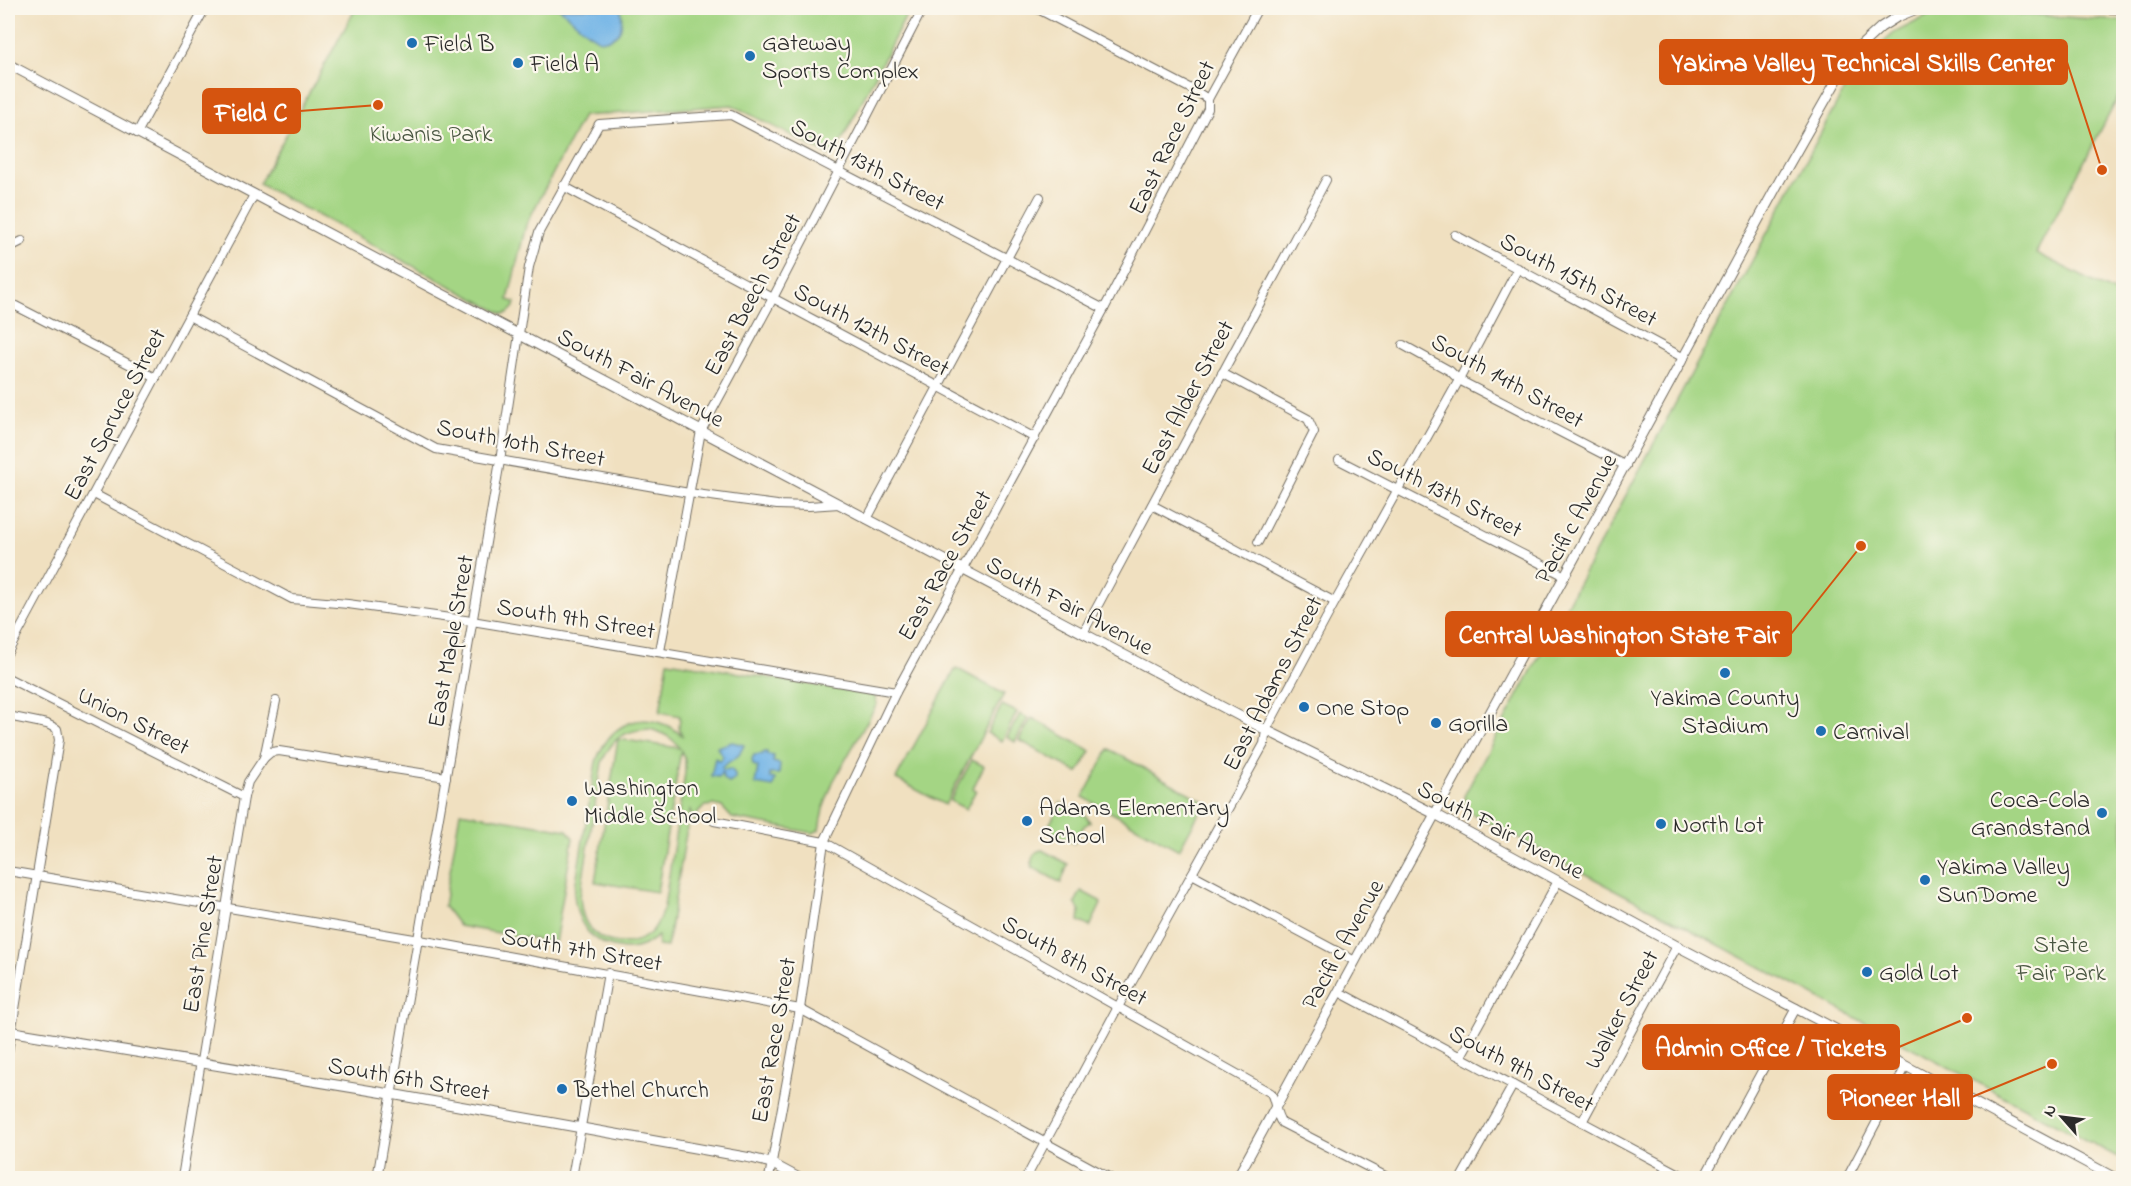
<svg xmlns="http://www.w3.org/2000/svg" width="2131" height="1186" viewBox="0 0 2131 1186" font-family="'Indie Flower',sans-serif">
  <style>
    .green { fill: #a4d584; stroke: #688058; stroke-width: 1.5; fill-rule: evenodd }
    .water { fill: #71b4e6; stroke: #4e7088; stroke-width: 1.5 }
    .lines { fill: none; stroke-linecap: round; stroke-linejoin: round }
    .minor-casing { stroke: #706a5f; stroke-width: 10 }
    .tertiary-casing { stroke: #706a5f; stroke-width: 11 }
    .minor { stroke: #fff; stroke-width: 8 }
    .tertiary { stroke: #fff; stroke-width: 9 }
    .poi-dot { fill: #1f6fb2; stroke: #fbf7ec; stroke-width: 2 }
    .labels { text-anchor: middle; stroke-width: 4.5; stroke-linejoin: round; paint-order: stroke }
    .poi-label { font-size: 24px; fill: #2b2b2b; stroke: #fbf7ec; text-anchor: start }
    .park-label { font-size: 24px; fill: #495641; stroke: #fbf7ec }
    .street-label { font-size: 24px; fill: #2b2b2b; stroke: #fbf7ec }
    .leader { fill: none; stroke: #d5540f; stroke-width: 2 }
    .callout-dot { fill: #d5540f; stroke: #fbf7ec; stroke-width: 2 }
    .callout { fill: #d5540f; stroke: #d5540f; stroke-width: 2 }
    .callout-label { font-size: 26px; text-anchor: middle; font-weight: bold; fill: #fff }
  </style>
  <rect width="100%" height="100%" fill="#fbf7ec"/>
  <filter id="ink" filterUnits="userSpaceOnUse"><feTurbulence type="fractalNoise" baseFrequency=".0167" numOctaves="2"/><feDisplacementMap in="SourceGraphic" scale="12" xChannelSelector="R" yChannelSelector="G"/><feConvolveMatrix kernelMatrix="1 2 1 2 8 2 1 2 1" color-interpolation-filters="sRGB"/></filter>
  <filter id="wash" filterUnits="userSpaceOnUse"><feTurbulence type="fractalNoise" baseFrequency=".008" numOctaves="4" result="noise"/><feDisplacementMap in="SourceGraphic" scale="24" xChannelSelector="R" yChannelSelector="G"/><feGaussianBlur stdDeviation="1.35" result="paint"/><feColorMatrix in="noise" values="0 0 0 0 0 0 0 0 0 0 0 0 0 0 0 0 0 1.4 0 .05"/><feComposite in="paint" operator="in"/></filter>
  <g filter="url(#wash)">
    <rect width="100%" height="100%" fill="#f0e0c0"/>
    <g class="green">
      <path d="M356,8H910L837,150L829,155L732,105L583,116L526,225L508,300L515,302L514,307L508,313L503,314L259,184Z"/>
      <path d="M1978,11L2123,21V88L2036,253L2123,297V1160L1467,811L1464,796L1857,66L1894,33L1931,14Z"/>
      <path d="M668,661L874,695L877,704L833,782L823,809L819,830L813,833L732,818L722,807L714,805L705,806L698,813L695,823L690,810L667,947L658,946V936C653,939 647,944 642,946C635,949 625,950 618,948C589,943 576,921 574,894L596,762C607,730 632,711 666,725C672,727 677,732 682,735L679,728L680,716L660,712ZM650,729C662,733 673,737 679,748L618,739L595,882L657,892L681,751L685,759V773L664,907C660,917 657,928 648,935C630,948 602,945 589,927C582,918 581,907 580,896L602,762C612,738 624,730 650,729Z"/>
      <path d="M956,668L1004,694L945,805L896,779Z"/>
      <path d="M1002,705L1017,712L1002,741L987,733Z"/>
      <path d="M1020,714L1028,718L1015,742L1007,737Z"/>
      <path d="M1032,718L1091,751L1078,773L1019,740Z"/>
      <path d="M1109,749L1205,802L1179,850L1083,797Z"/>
      <path d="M972,760L984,766L973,788L976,790L966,809L950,801Z"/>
      <path d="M1061,803L1086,816L1090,822L1084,826L1074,843L1047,829Z"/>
      <path d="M460,812L567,830L573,838L555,943L459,926L444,906Z"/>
      <path d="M1042,850L1068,864L1061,883L1032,867C1031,859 1032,852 1042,850Z"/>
      <path d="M1081,891L1100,901L1101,904L1090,927L1079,921L1080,911L1075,903Z"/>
    </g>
    <g class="water">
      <path d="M559,8H621C623,27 623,37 601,41L588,33Z"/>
      <path d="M732,742L744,745L739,755L722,767L723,770L731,769L735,774V779L729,783L723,779L722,772L719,777L711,776L715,758L720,761L723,757L717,747Z"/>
      <path d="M764,752H767V755L774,756L773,762L780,764L779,774H770V778L775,779L773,787L755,784L758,767L753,765L752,759L754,755L763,754Z"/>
    </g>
  </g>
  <g filter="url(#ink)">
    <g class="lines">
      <g class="minor-casing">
        <g id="minor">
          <path d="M1036,8L1197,92L1208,99"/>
          <path d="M137,133L205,8"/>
          <path d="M563,186L1035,438"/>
          <path d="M1455,235L1684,358"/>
          <path d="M8,248L22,241"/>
          <path d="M8,302L156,378"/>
          <path d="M189,316L436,449L689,493L777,505L809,506L839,504"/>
          <path d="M1403,345L1450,371L1459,380L1626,466"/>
          <path d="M1222,373L1308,419L1314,432L1258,542"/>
          <path d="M1339,460L1565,576"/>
          <path d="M94,494L292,599L348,604L472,621L896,692"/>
          <path d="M1152,505L1335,602"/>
          <path d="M867,519L1040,197"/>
          <path d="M1083,633L1326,180"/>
          <path d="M660,651L701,431L773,298L923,8"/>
          <path d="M8,652L254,195"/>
          <path d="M8,678L244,797"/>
          <path d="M8,716L47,724L57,729L59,740L8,1052"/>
          <path d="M264,758L271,752L279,751L446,777"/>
          <path d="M714,821L824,842L1271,1093C1276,1103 1275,1114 1282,1123L1389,1178"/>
          <path d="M8,871L420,940L800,1009L1110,1178"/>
          <path d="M1192,874L1355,961"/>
          <path d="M1339,992L1687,1178"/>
          <path d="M1461,1056L1558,881"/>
          <path d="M1582,1122L1677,946"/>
          <path d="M182,1178L244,797L248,782L264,758L276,701"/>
          <path d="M377,1178L500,461L529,267L539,232L599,124L731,115L1104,309"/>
          <path d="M572,1178L608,973"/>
          <path d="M769,1178L800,1009L824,842L896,692L1104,309L1208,109V99L1258,8"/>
          <path d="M1026,1178L1118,1007L1264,744L1266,730L1335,602L1459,380L1518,268"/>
          <path d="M1461,1178L1513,1085"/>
          <path d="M1704,1178L1796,1008"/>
          <path d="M1847,1178L1906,1066"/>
        </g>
      </g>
      <g class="tertiary-casing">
        <g id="tertiary">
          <path d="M2093,8L2124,9"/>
          <path d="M8,64L1266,730L1435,814L1677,946L1906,1066L2115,1178"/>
          <path d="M8,1031L391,1094L751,1158L771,1163L799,1178"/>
          <path d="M1237,1178L1780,180L1842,71L1856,50L1881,27L1897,17L1919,8"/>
        </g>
      </g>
      <use href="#minor" class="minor"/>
      <use href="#tertiary" class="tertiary"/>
    </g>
  </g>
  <g class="poi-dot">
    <circle cx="412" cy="43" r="6"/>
    <circle cx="750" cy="56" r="6"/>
    <circle cx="518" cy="63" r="6"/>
    <circle cx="1725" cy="673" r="6"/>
    <circle cx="1304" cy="707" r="6"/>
    <circle cx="1436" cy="723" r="6"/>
    <circle cx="1821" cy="731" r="6"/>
    <circle cx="572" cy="801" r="6"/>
    <circle cx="2102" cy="813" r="6"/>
    <circle cx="1027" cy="821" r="6"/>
    <circle cx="1661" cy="824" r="6"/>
    <circle cx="1925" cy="880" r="6"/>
    <circle cx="1867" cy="972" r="6"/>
    <circle cx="562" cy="1089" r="6"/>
  </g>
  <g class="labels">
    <g class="poi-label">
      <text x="762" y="50">Gateway<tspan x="762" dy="28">Sports Complex</tspan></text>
      <text x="424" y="51">Field B</text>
      <text x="530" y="71">Field A</text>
      <text x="1725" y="705" text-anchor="middle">Yakima County<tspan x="1725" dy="28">Stadium</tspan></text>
      <text x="1316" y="715">One Stop</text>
      <text x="1448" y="731">Gorilla</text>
      <text x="1833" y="739">Carnival</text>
      <text x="584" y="795">Washington<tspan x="584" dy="28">Middle School</tspan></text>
      <text x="2090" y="807" text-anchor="end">Coca-Cola<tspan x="2090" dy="28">Grandstand</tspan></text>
      <text x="1039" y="815">Adams Elementary<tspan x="1039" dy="28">School</tspan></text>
      <text x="1673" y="832">North Lot</text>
      <text x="1937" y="874">Yakima Valley<tspan x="1937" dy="28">SunDome</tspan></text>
      <text x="1879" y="980">Gold Lot</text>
      <text x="574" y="1097">Bethel Church</text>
    </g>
    <g class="park-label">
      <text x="431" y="141">Kiwanis Park</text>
      <text x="2061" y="952">State<tspan x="2061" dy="28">Fair Park</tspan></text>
    </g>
    <g class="street-label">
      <text transform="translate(1171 137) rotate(-64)" y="8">East Race Street</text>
      <text transform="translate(868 164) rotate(28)" y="8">South 13th Street</text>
      <text transform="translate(1579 279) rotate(28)" y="8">South 15th Street</text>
      <text transform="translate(752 294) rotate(-62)" y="8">East Beech Street</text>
      <text transform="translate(872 329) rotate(28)" y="8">South 12th Street</text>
      <text transform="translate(641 377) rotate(28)" y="8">South Fair Avenue</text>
      <text transform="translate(1508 380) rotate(29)" y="8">South 14th Street</text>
      <text transform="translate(1187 397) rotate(-62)" y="8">East Alder Street</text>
      <text transform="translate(114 414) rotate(-62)" y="8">East Spruce Street</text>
      <text transform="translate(521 442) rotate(11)" y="8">South 10th Street</text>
      <text transform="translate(1445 492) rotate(27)" y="8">South 13th Street</text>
      <text transform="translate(1575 518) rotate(-61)" y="8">Pacific Avenue</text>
      <text transform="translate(944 565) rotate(-61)" y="8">East Race Street</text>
      <text transform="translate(1070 605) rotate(28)" y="8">South Fair Avenue</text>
      <text transform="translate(576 618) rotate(9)" y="8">South 9th Street</text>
      <text transform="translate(450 641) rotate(-80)" y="8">East Maple Street</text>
      <text transform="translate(1272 683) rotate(-63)" y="8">East Adams Street</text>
      <text transform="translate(134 720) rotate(27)" y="8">Union Street</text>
      <text transform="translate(1501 829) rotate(28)" y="8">South Fair Avenue</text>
      <text transform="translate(202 934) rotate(-81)" y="8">East Pine Street</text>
      <text transform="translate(1342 944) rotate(-61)" y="8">Pacific Avenue</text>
      <text transform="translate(582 949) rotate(10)" y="8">South 7th Street</text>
      <text transform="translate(1075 960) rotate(29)" y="8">South 8th Street</text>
      <text transform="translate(1621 1009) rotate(-62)" y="8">Walker Street</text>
      <text transform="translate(773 1040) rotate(-80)" y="8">East Race Street</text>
      <text transform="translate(1522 1068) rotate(28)" y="8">South 9th Street</text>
      <text transform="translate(409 1078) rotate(10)" y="8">South 6th Street</text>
    </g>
  </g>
  <path class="leader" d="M2102 170L2067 62M378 105L300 111M1861 546L1791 634M1967 1018L1899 1047M2052 1064L1972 1097"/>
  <g class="callout-dot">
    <circle cx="2102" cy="170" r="6"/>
    <circle cx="378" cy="105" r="6"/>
    <circle cx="1861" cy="546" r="6"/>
    <circle cx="1967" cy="1018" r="6"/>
    <circle cx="2052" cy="1064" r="6"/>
  </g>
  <g class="callout">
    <rect x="1660" y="40" width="407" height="44" rx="6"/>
    <rect x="203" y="89" width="97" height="44" rx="6"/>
    <rect x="1446" y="612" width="345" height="44" rx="6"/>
    <rect x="1643" y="1025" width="256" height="44" rx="6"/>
    <rect x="1828" y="1075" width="144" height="44" rx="6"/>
  </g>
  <g class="callout-label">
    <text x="1863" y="71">Yakima Valley Technical Skills Center</text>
    <text x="251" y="121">Field C</text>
    <text x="1619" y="643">Central Washington State Fair</text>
    <text x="1771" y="1056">Admin Office / Tickets</text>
    <text x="1900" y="1106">Pioneer Hall</text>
  </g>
  <rect width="2131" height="1186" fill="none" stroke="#fbf7ec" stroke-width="30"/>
  <g transform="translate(2062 1117) rotate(298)" stroke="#fbf7ec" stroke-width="4.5" paint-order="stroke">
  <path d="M0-4.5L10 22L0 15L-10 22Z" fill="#2b2b2b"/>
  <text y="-9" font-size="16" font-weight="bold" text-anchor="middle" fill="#2b2b2b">N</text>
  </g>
</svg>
